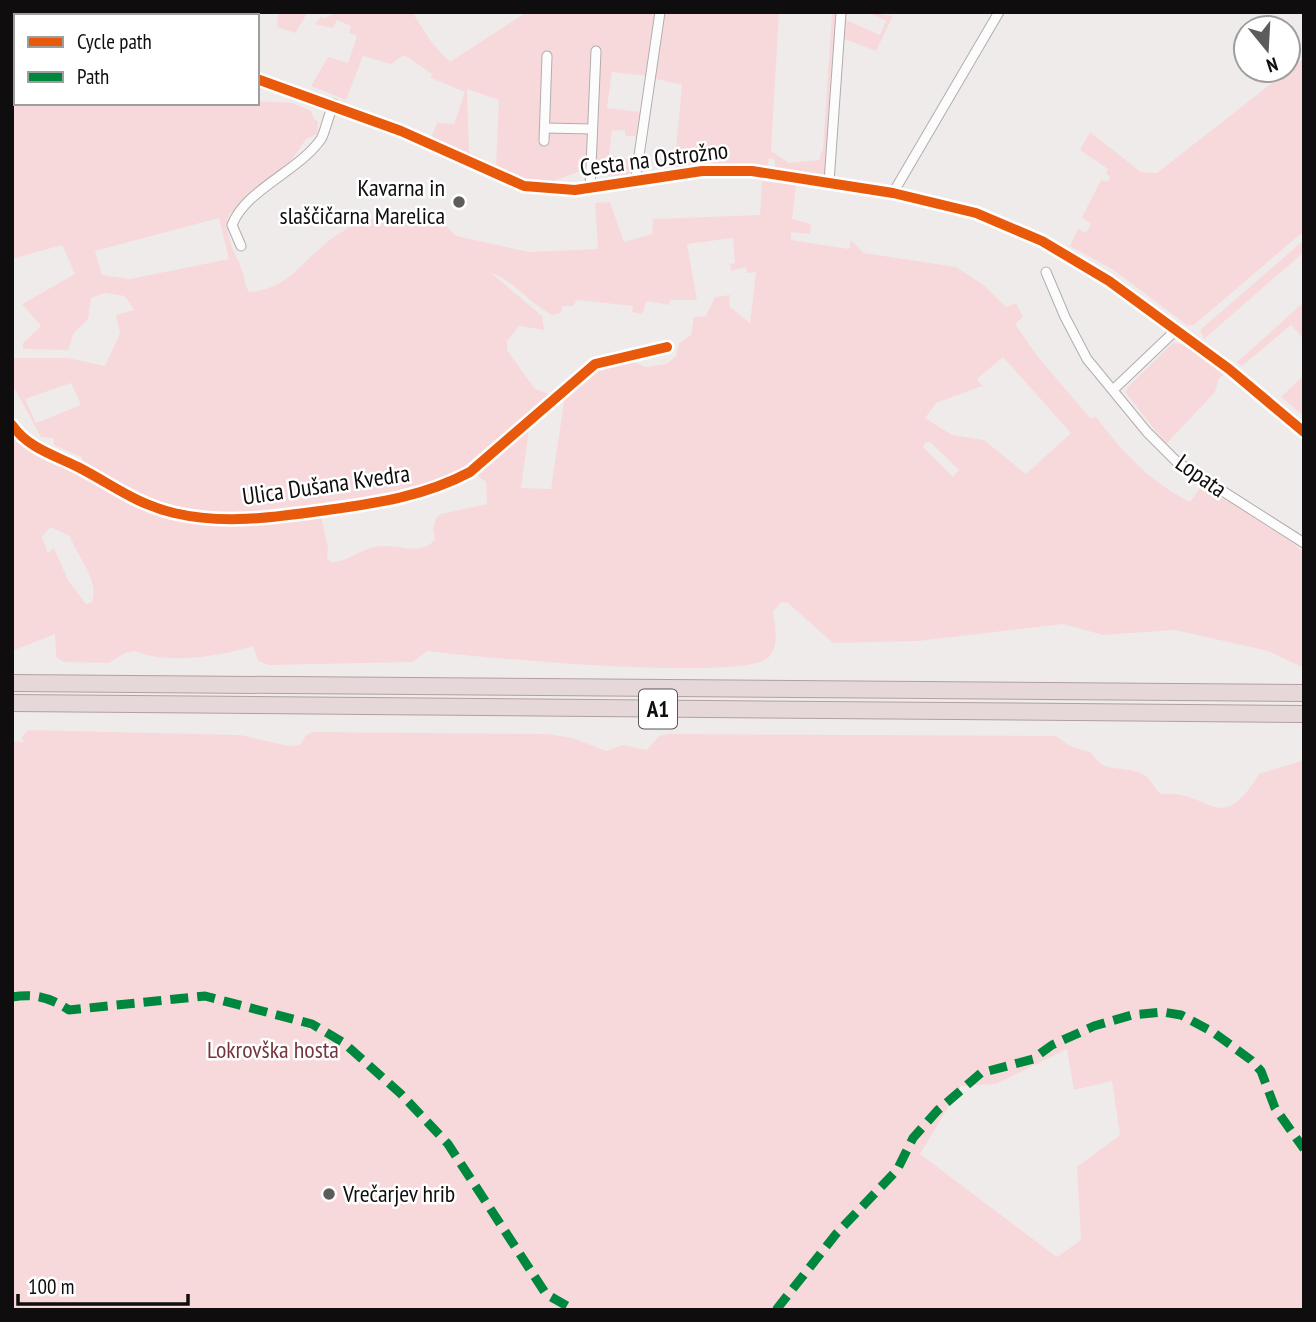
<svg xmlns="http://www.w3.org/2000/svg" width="1316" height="1322" viewBox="0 0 1316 1322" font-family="'PT Sans Narrow',sans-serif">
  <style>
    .green { fill: #f7d9db; fill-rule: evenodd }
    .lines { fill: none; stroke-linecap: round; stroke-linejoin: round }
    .minor-casing { stroke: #b1adad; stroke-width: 11 }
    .tertiary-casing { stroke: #b1adad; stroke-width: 13 }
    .motorway-casing { stroke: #b1a0a2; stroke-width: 18 }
    .minor { stroke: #fdfcfc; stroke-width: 9 }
    .tertiary { stroke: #fdfcfc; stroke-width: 10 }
    .motorway { stroke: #e6d7d8; stroke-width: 16 }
    .quiet { stroke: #00873e; stroke-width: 9; stroke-dasharray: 18 9; stroke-linecap: butt }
    .cycleway-casing { stroke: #fff; stroke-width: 15 }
    .cycleway { stroke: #e8590c; stroke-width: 10 }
    .poi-dot { fill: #5e5b5b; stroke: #fff; stroke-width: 2.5 }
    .labels { text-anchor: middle; stroke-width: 5; stroke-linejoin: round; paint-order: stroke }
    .shield { fill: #fff; stroke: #575656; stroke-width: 2 }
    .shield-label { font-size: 23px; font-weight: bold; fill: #0f0d0d }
    .street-label { font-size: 24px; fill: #0f0d0d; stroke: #fff }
    .poi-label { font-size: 24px; fill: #0f0d0d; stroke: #fff; text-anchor: end }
    .park-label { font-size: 24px; fill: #75353c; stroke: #fff }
  </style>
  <rect width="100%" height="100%" fill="#f0ebeb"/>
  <g class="green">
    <path d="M40,12H138L137,16H56Z"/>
    <path d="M278,12H308L295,33L277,27Z"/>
    <path d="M337,12H418L414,15L432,43L450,62L527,12H657L648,76L612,72L607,108L641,112L636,136H625V130L612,131L609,155L629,159V178L578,172L554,181L531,183L503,176L504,171L430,140L437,123L454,124L465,92L431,78L432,74L404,55L391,64L363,56L346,100L311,86L328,57L348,63L357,36L349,33L351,26L337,20L333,28L315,24L322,16L323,19ZM467,89L499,100L496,166L469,152Z"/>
    <path d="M661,12H779L771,151L789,163L819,160L823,149L832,12H836L828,179L775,169V160L769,158L767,169L739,165L674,170L682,85L652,78Z"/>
    <path d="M843,12H848L846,20L880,35L886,21L867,12L893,16L876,51L842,38Z"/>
    <path d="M12,26L16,28V103L257,101L293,103L311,111L314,119L318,121L317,134L306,139L286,168L228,215C225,238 234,249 242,270C245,277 244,284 249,292C287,289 298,266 325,244C355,219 389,210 427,214L439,227L445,225L456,236L529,252L598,249L595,203L610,202L624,242L652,234L653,219L760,215L762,181L796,185L792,219L811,224L810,234L791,232V240L849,249L851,240L864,253L956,267L985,286L1006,307L1016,303L1023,317L1015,324L1038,357L1091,419L1095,416C1125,454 1146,479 1190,502L1201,486L1269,525L1304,552V668L1268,651L1175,630L1103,635L1063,624L918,641L833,643L788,603L781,602L773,612C775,626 780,646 768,658C742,682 473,657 427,651L413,662L269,665L258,661L253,646C223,656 164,665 136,651L125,653L109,663L64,662L56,657L55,634L12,651V433L24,445L74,468L124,502L172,518L192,520L321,515L328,548L327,558L331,562C351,562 359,547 383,546C402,545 422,556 435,539L433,529L436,518L441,514L487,504L486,482L477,475L479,469L585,371L629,360L646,367L667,364L676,356L679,343L691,335L694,317L706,316L715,297L730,295L729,306L750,323L756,272L747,273L746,267L731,271L730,264L735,263L733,238L687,244L697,300H670L669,305L647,301L642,314L632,312L633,306L577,300L573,306H562L561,313L552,315C530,304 513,280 491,273L542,316L544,330L519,326L507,341V350L535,389L549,394C528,415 492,458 467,471C394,510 203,533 127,496C112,488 97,476 83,466L82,457L54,445V438L41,437L12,384L13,358H68L105,366L120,333L116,315L134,310L125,296L105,293L91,298L88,319L74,333L68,350L23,349V343L41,326L22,304L75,274L62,245L12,259ZM219,218L229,259L130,279L102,275L95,251ZM1003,357L1071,433L1026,474L984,440L952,435L925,418L936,403L982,386L977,379ZM71,383L81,405L36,423L25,399ZM565,395L551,489L521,488L529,429ZM926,442H930L959,470L953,477L923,447ZM50,527L70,536C75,553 102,583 91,603L86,604L68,580L54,548L48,553L42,537Z"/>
    <path d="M1304,58V231L1194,325H1187L1112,269L1070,246L1078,229L1086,233L1091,224L1082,217L1101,180L1108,182L1110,177L1106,173L1108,169L1080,150L1090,132L1141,172L1157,173Z"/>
    <path d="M1304,240V252L1204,339L1200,330Z"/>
    <path d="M1304,302V339L1291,325L1242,366L1237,362Z"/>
    <path d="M1173,343L1183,344L1224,375L1219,378L1215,392L1166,444L1126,393L1127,388Z"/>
    <path d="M1304,375V416L1281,397Z"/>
    <path d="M28,730L240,735L289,746L300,745L306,735L313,732L547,734L573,738L606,751L623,745L647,750L659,736L669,734L1056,736L1068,745L1092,753C1103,775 1122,764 1142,774C1152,778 1153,788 1161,794C1211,789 1219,839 1259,774L1304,760V1310H12V741L24,742L21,738ZM1067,1049L1074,1090L1112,1081L1120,1135L1077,1167L1081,1240L1057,1257L920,1154L961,1086L996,1084Z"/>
  </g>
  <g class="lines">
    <g class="minor-casing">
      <g id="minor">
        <path d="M221,16V12"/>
        <path d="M545,128L592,129"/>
        <path d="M544,141L547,56"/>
        <path d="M829,182L841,12"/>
        <path d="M635,183L660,12"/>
        <path d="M590,189L596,51"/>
        <path d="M893,193L999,12"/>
        <path d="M241,246L232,225C245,190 299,171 321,139C325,133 328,115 334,104"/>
        <path d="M1046,272L1065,317L1087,359L1147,432L1177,462L1304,543"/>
        <path d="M1113,390L1176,330"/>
        <path d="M12,425C28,448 54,455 78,467C113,485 134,503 174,513C225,525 276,517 327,510C378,503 425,496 470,472L595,364L667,347"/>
      </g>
    </g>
    <g class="tertiary-casing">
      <g id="tertiary">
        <path d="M12,13L24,16"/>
        <path d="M257,79L401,131L524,186L575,190L702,171H752L893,193L976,213L1042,241L1109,281L1229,369L1304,432"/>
      </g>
    </g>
    <g class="motorway-casing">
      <g id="motorway">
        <path d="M12,683L1304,693"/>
        <path d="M12,703L1304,714"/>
      </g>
    </g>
    <use href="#minor" class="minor"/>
    <use href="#tertiary" class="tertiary"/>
    <use href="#motorway" class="motorway"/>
    <g class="quiet">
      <path d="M12,997C35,993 51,998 69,1010L205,996L312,1024L344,1043L401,1094L448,1144L546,1294L574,1310"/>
      <path d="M776,1310L836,1234L897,1170L913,1138L938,1110L981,1073L1033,1059L1052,1045L1094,1026L1132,1015L1163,1012L1181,1015L1213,1032L1251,1060L1261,1071L1275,1108L1304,1149"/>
    </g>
    <g class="cycleway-casing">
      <g id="cycleway">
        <path d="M257,79L401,131L524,186L575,190L702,171H752L893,193L976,213L1042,241L1109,281L1229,369L1304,432"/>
        <path d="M12,425C28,448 54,455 78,467C113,485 134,503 174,513C225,525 276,517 327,510C378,503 425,496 470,472L595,364L667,347"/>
      </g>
    </g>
    <use href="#cycleway" class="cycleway"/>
  </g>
  <g class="poi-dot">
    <circle cx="459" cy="202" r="7"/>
    <circle cx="329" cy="1194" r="7"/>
  </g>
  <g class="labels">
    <rect class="shield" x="639" y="689.5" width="38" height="39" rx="5"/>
    <g class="shield-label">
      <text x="658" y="717">A1</text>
    </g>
    <g class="street-label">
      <text transform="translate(654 159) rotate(-7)" y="8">Cesta na Ostrožno</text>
      <text transform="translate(1201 476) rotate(35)" y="8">Lopata</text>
      <text transform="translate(326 485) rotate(-8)" y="8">Ulica Dušana Kvedra</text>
    </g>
    <g class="poi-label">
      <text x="445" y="196">Kavarna in<tspan x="445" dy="28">slaščičarna Marelica</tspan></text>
      <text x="343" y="1202" text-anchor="start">Vrečarjev hrib</text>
    </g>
    <g class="park-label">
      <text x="273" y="1058">Lokrovška hosta</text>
    </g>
  </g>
  <rect width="1316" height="1322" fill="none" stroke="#0f0d0d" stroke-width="28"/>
  <rect x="14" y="14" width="245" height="91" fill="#ffffff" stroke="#9f9e9e" stroke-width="2"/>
  <rect x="28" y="37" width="35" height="10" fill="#e8590c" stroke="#9f9e9e" stroke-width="2"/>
  <text x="77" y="49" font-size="21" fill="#0f0d0d">Cycle path</text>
  <rect x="28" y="72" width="35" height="10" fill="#00873e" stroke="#9f9e9e" stroke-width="2"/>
  <text x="77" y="84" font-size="21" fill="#0f0d0d">Path</text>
  <g transform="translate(1267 49) rotate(162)"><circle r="33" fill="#ffffff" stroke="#9f9e9e" stroke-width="2"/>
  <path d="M0-5L12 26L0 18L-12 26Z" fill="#5e5b5b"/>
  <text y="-10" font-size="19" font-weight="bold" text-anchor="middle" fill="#0f0d0d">N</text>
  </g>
  <path d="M18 1294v10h170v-10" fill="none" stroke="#0f0d0d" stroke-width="3.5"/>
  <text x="28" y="1294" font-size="21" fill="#0f0d0d" stroke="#ffffff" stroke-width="5" paint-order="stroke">100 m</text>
</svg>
